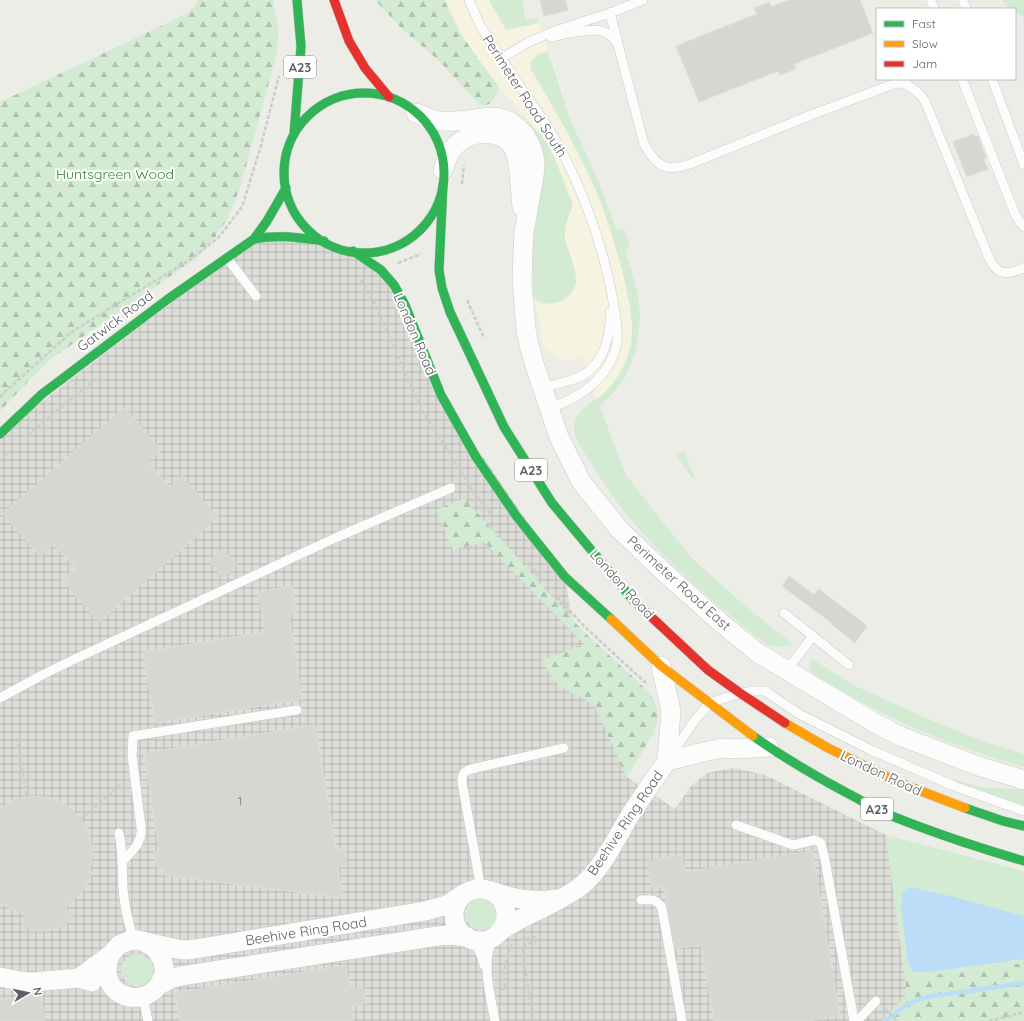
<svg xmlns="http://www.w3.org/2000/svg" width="1024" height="1021" viewBox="0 0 1024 1021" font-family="Quicksand,sans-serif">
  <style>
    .commercial { fill: #f7f3e1 }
    .industrial { fill: url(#industrial-grid) }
    .green { fill: #d4ebd3 }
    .forest { fill: url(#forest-firs) }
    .water { fill: #bbddf8 }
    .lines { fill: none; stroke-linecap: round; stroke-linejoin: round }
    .stream { stroke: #bbddf8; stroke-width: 4.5 }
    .building { fill: #d7d6d3; stroke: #dddcd7 }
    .lane-casing { stroke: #cacbca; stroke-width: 10 }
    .street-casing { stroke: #cacbca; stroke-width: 20 }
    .fast-casing { stroke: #c9cac9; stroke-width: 10 }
    .slow-casing { stroke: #c9cac9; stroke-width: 10 }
    .jam-casing { stroke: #c9cac9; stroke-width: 10 }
    .path { stroke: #c9cecb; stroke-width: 2.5; stroke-dasharray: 4 2; stroke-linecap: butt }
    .lane { stroke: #fcfcfc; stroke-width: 9 }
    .street { stroke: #fcfcfc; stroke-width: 19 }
    .fast { stroke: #30b455; stroke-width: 9 }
    .slow { stroke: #ff9f0a; stroke-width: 9 }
    .jam { stroke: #e5322d; stroke-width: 9 }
    .labels { text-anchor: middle; stroke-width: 4; stroke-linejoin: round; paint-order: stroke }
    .number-label { font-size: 12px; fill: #7c7f82 }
    .shield { fill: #fff; stroke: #8e9095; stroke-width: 1 }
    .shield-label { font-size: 13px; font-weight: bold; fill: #5d6167 }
    .street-label { font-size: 14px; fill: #5d6167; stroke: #fff }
    .park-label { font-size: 14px; fill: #2e8434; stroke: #fff }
  </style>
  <defs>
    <pattern id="industrial-grid" width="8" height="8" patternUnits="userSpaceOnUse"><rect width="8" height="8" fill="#deded9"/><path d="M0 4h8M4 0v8" fill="none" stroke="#b7b7b4"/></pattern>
    <pattern id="forest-firs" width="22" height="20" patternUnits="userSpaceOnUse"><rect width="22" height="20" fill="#d4ebd3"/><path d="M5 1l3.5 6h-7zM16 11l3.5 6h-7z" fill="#afc2af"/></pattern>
  </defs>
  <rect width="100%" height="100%" fill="#edede8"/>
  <path class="commercial" d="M447,0H489L506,30L539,23L559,81L571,121L599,182L617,231L636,336L627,366L605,396L597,399L582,356L574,360H570L556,358L550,353L546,349L542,340L535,299L539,302L547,304L557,302L547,149L532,124L499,87L476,56L460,34Z"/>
  <path class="industrial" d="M254,239L332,246L339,248L353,251L381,270L441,395L565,577L572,619L583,631L649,692L654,701L657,708L658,715L656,725L652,734L627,777L675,809L691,786L707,773L734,768L765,775L886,835L907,994L884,1021H0V434Z"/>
  <g class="green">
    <path d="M489,0H522L526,20L537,18L539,23L506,30Z"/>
    <path d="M1002,0H1024V17L1015,13V9H1009Z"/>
    <path d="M548,51L571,121L599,182L617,231L624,229L630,247L625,249C630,266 637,284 639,302C642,328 636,359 622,382C616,391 607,399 600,407L626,475L664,524L694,560L743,604L793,644C783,647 776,649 766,644C717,605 668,565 628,516C615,501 604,484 594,467C587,456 576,444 574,431C572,411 593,403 605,392C613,384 620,374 625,363C638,333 630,305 623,274C616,249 609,223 599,198C590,175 578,154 567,132C555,110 543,89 530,68L531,65L530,62L537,55Z"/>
    <path d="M526,121L542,136L547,143L557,164L573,205C568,217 564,228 565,240C569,252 577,270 576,283C575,289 569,298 563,300C557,303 544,305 539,302C536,300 534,297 533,294L532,244L537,137Z"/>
    <path d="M684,451L690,467L695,476L692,478L676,455Z"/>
    <path d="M811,658L851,684L937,723L980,740L1024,754V767C961,749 899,725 842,691C832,685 822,680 813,674L810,668Z"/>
    <path d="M951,779L986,788L1020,789L1024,790V807L972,789Z"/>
    <path d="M886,835L1024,871V963L905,979Z"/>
    <circle cx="481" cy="914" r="16"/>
    <circle cx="137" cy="970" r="16"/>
  </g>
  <g class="forest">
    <path d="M198,0H273L278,27L277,53L240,188L228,218L216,236L198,257L48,361L0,411V102L186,14L196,5Z"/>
    <path d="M375,0H444L461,34L476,56L499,87C495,96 491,110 479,104L438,60L402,29Z"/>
    <path d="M464,498L572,619L583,631L649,692C653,699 658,706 658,715C658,731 635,763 627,777L595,707C586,697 571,694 560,686C552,680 547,669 542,660L584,644L484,542L453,550L436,510Z"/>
    <path d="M1024,963V1021H882L907,994L905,979Z"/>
  </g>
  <path class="water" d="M907,888H914L950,896L1024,916V959L927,972H914L911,968L908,961L901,907L902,896L903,892Z"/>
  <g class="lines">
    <path class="stream" d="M885,1021L908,1004L926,997L1024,983"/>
  </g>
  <g class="building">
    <path d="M540,0H565L568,10L544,16Z"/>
    <path d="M789,0H860L873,33L794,64L796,69L780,75L778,71L699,102L676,46L757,14L754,8L769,2L771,7Z"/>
    <path d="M974,134L975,137L978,136L986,158L983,159L988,169L967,177L953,142Z"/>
    <path d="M124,408L161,450L147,462L170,487L182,476L218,517L99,622L62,580L76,569L54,544L40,556L3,514Z"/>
    <path d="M223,549L237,565L223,578L209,561Z"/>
    <path d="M789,576L814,595L819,589L867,626L855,643L831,624L832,623L782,586Z"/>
    <path d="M292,586L296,613L289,614L302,699L155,723L143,652L265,632L258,592Z"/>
    <path d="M315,725L336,850L344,848L347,865L338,867L343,898L163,875L162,868H157L154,852L159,851L144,753Z"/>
    <path d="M33,796L44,797L54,799L63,803L71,809L76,813L86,826L89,834L92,846V858L90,872H93L85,888L79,896L66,906L74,919L66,924L67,926L45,931H30V928H22L26,914L11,909L0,903V808L16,799Z"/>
    <path d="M812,851L840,1016L808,1021H714L701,945L675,949L664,886L652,888L647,861L682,855L685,872Z"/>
    <path d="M346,965L350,989L363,987L366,1003L351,1006L354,1021H180L175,993Z"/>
    <path d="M41,993L45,1021H0V1000Z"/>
  </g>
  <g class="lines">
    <g class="lane-casing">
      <g id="lane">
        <path d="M469,0L480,25L488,38C501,58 515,78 528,98C538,112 548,126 556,141C582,187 602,243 612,295C615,314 621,335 614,354C602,384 577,398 549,409"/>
        <path d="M931,0L934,9"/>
        <path d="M963,0L966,9"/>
        <path d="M610,13L644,144C657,167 665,172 690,164L811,115L907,79"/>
        <path d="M551,37C564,34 590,28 602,31C609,33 613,37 617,43"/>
        <path d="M502,58L527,43L552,32L610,13L643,0"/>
        <path d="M962,79L1015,214L1020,222L1024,227"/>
        <path d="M992,79L1024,165"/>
        <path d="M898,83C910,84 918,91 925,101L989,258C997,276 1007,275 1024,268"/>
        <path d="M227,258L256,296"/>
        <path d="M541,388C555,384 571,382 583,375C604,363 611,335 610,312"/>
        <path d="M784,613L849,665"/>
        <path d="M786,671L813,636"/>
        <path d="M0,698L44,674L77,658L335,538L451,488"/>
        <path d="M671,755L695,720L710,703L740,693L754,691H765L799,714L871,750L954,786L1024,811"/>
        <path d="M736,825L793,845L815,840L821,843L825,860L854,1021"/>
        <path d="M119,833C123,851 122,870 123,888C124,906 129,923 133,940"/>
        <path d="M122,862C132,851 143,843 141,827L132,755L133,736L297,710"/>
        <path d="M481,889L462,782C462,774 464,771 471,769L564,748"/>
        <path d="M641,900C651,899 657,899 662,908L682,1021"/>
        <path d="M493,937C481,963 490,994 495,1021"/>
        <path d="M471,939L480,952L484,965"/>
        <path d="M143,997L148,1021"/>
        <path d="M857,1021L876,1001"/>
      </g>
    </g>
    <g class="street-casing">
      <g id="street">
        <path d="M416,113C422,115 428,118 434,120C453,124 474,118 493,117L500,118L509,121L517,127L525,135L531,146L534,155L535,165L534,177L524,232L523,251L522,282L526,329L529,345L534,363L559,437L582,483L619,529L666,574L720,622L758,653L875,723L900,736L978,766L1024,780"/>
        <path d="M443,170C446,161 448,153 455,146C471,130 502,128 514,149C520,161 520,192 522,207"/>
        <path d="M661,666L671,711L667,761"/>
        <circle cx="480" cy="915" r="26"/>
        <path d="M491,891C513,898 531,903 555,899"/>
        <path d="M499,932C524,914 556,905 581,886C601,870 616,839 629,817C641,798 654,780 667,761L688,756L699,753L723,748L737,749L769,747"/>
        <path d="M110,955C108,960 107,965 107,970C107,1000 148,1008 161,981C164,976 165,969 163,963C161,954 155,947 146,943"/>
        <path d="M0,977L20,981L32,982L79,978L92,982"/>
        <path d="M79,978L110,955L119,945L128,941L138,940L177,949L185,950L195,949L425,911L447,905L465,893"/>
        <path d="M159,985L173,978L181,976L438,936L450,935L467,937"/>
      </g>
    </g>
    <g class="fast-casing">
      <g id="fast">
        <circle cx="364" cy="173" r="80"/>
        <path d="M294,134L301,46L297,0"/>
        <path d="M443,185L439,270L442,288L450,312L504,427L552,503L633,600L646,612"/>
        <path d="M254,239C278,234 300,238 324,241"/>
        <path d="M353,251L381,270L394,285L405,305L441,395L476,457L517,517L565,577L611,619"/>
        <path d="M0,434L42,394L168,299L254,239L267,221L286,188"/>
        <path d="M753,736C783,757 815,776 847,793C859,799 870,806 882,812C928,831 976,847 1024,861"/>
        <path d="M965,808L1003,821L1024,826"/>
      </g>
    </g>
    <g class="slow-casing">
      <g id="slow">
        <path d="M611,619L661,666L753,736"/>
        <path d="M785,723L828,748L900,783L965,808"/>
      </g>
    </g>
    <g class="jam-casing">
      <g id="jam">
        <path d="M334,0L349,41L365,68L389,97"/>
        <path d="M646,612L708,670L740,693L785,723"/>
      </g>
    </g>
    <g class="path">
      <path d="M462,184L464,165"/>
      <path d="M398,263L421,254"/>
      <path d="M361,280L374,302L421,408L475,494L491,515"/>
      <path d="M467,300L484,338"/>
      <path d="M0,397L8,389L73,331L191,259L219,237L242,207L260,149L279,76"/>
      <path d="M28,435L98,377"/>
      <path d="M0,461L9,451"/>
      <path d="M528,563L543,581"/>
      <path d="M557,597L585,627L648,685"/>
      <path d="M17,738L27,797"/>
      <path d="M81,819L123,783"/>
      <path d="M520,940L535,937L536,941L527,944L522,948L533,1021"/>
      <path d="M501,990L505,989C503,973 505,959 512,944"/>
      <path d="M885,1009L897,1021"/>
      <path d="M989,1021L998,1019L1024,1012"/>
    </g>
    <use href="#lane" class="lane"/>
    <use href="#street" class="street"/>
    <use href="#fast" class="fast"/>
    <use href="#slow" class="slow"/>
    <use href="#jam" class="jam"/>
  </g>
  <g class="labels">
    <g class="number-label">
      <text x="240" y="805">1</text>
    </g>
    <g class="shield">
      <rect x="284" y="56" width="32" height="22" rx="3"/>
      <rect x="515" y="459" width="32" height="22" rx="3"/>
      <rect x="861" y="798" width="32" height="22" rx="3"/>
    </g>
    <g class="shield-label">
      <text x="300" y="72">A23</text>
      <text x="531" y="475">A23</text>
      <text x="877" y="814">A23</text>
    </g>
    <g class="street-label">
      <text transform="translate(525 96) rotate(57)" y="5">Perimeter Road South</text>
      <text transform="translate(115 321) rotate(-37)" y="5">Gatwick Road</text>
      <text transform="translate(415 334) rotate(67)" y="5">London Road</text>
      <text transform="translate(679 583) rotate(42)" y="5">Perimeter Road East</text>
      <text transform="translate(622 584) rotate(48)" y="5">London Road</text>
      <text transform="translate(881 773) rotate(25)" y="5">London Road</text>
      <text transform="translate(625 823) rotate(-56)" y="5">Beehive Ring Road</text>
      <text transform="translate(306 931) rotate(-9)" y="5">Beehive Ring Road</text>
    </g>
    <g class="park-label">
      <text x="115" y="179">Huntsgreen Wood</text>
    </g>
  </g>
  <rect x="876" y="8" width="140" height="72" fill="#ffffff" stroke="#bec0c2"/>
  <rect x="884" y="21" width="20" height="6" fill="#30b455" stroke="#bec0c2"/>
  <text x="912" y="28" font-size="12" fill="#5d6167">Fast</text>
  <rect x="884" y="41" width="20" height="6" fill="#ff9f0a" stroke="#bec0c2"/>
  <text x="912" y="48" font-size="12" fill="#5d6167">Slow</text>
  <rect x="884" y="61" width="20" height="6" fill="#e5322d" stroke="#bec0c2"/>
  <text x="912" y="68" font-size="12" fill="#5d6167">Jam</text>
  <g transform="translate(28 993) rotate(81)" stroke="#ffffff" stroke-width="3" paint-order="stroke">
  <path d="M0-3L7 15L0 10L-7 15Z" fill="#5d6167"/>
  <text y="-6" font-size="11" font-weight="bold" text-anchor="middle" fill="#5d6167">N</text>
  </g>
</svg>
